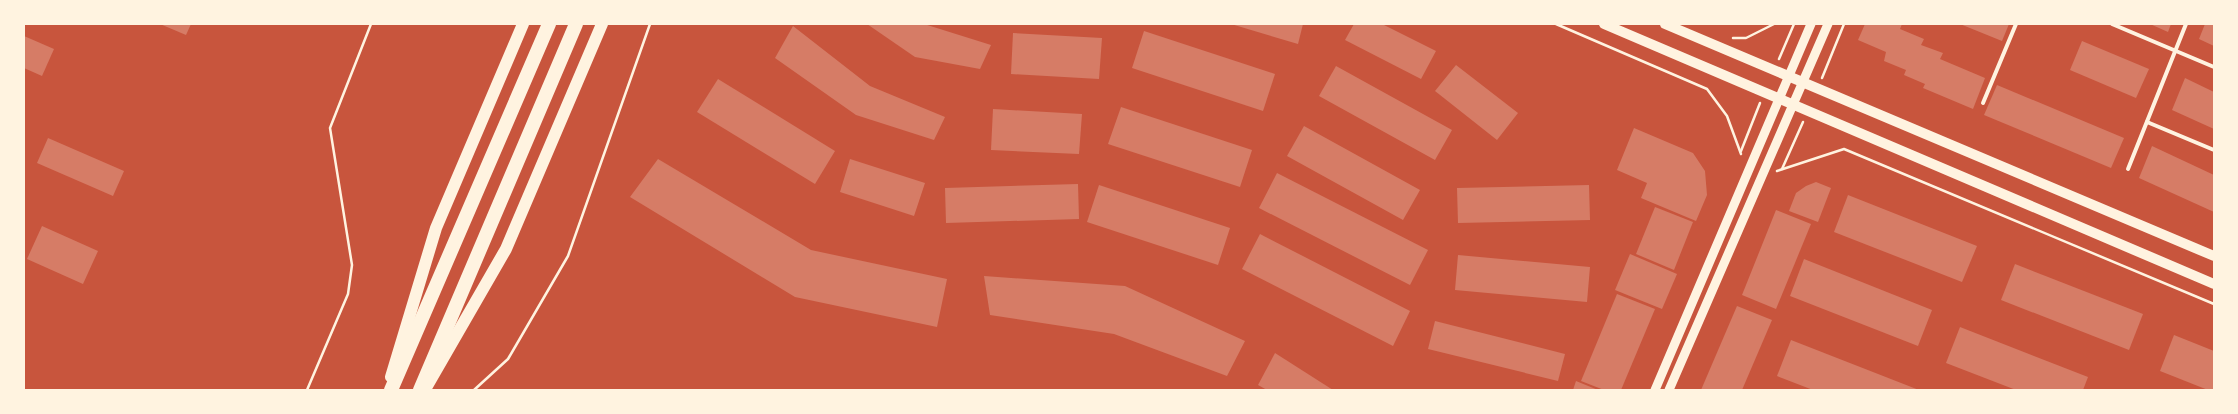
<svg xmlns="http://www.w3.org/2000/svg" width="2238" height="414" viewBox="0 0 2238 414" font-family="Poppins,sans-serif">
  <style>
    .building { fill: #d67c66 }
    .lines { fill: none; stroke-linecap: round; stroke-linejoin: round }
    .path { stroke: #fff3e0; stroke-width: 2.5 }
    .service { stroke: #fff3e0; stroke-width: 4 }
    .tertiary { stroke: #fff3e0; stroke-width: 9 }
    .secondary { stroke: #fff3e0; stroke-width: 10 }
    .primary { stroke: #fff3e0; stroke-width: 12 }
    .trunk { stroke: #fff3e0; stroke-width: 14 }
  </style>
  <rect width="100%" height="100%" fill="#c8553d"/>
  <g class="building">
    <path d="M160,24H191L186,35Z"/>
    <path d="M867,24H924L991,45L980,69L915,57Z"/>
    <path d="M1231,24H1303L1298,44Z"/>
    <path d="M1354,24H1382L1436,51L1421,79L1345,40Z"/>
    <path d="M1865,24H1902L1900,29L1924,39L1921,45L1943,53L1940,59L1985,78L1973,109L1923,88L1925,84L1904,75L1906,70L1884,61L1886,52L1858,40Z"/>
    <path d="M1960,24H2009L2002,41Z"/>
    <path d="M2150,24H2171L2168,32Z"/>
    <path d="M2205,24H2214V46L2199,39Z"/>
    <path d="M793,26L870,86L945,117L934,140L856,115L775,58Z"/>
    <path d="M1144,31L1275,74L1263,111L1132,68Z"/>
    <path d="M1013,33L1102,38L1099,79L1011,74Z"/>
    <path d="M24,36L54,49L42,76L24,68Z"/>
    <path d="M2082,41L2149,69L2136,98L2070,70Z"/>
    <path d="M1456,65L1518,113L1497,140L1435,91Z"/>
    <path d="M1336,66L1452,130L1435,160L1319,96Z"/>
    <path d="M2185,78L2214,92V129L2172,110Z"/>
    <path d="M718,79L835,151L815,184L697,112Z"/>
    <path d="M1997,85L2124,138L2111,168L1984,115Z"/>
    <path d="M1121,107L1252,150L1240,187L1108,144Z"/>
    <path d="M993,109L1082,114L1079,154L991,150Z"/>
    <path d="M1304,126L1420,190L1403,220L1287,156Z"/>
    <path d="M1634,128L1693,153L1705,171L1707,195L1696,221L1641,198L1647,183L1617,170Z"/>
    <path d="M48,138L124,171L113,196L37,163Z"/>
    <path d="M2152,146L2214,175V212L2139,178Z"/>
    <path d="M658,159L811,250L947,279L937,327L795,297L630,197Z"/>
    <path d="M850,159L925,183L914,216L840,192Z"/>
    <path d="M1277,173L1428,250L1410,285L1259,208Z"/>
    <path d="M1816,182L1831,188L1818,222L1789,211L1796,193L1806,186Z"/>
    <path d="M1078,184L1079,219L946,223L945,188Z"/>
    <path d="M1099,185L1230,228L1218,265L1087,222Z"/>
    <path d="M1589,185L1590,220L1458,223L1457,188Z"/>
    <path d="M1848,195L1977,246L1962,282L1834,232Z"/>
    <path d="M1655,207L1693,222L1674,270L1636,254Z"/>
    <path d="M1776,210L1811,224L1776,309L1742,295Z"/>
    <path d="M42,226L98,251L83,284L27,259Z"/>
    <path d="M1260,234L1410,311L1393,346L1242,269Z"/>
    <path d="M1630,254L1677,274L1662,309L1615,290Z"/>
    <path d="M1458,255L1590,267L1587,302L1455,290Z"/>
    <path d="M1804,259L1932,310L1918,346L1790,296Z"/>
    <path d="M2015,264L2143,314L2129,350L2001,300Z"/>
    <path d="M984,276L1125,286L1245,341L1227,376L1114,334L990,315Z"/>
    <path d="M1617,294L1655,309L1621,390H1604L1581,381Z"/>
    <path d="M1737,306L1772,320L1742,390H1701Z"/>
    <path d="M1435,321L1565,354L1558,381L1428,349Z"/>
    <path d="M1960,327L2088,377L2083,390H2016L1946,363Z"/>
    <path d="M2174,335L2214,351V390H2208L2160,371Z"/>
    <path d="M1791,340L1919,390H1813L1777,376Z"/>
    <path d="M1275,353L1333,390H1267L1258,385Z"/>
    <path d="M1576,381L1598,390H1573Z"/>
  </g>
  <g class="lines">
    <g class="path">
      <path d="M1556,24L1707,89L1727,116L1741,154"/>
      <path d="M1733,38H1746L1774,24"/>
      <path d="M1779,59L1794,24"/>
      <path d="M1822,78L1844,24"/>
      <path d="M1741,151L1760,103"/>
      <path d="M1782,169L1803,122"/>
      <path d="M1777,171L1844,149L2214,304"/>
      <path d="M307,390L348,294L352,265L330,128L371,24"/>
      <path d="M474,390L508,359L568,256L650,24"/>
    </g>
    <g class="service">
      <path d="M2112,24L2214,67"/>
      <path d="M1983,103L2016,24"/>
      <path d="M2147,122L2214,150"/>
      <path d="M2128,169L2186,24"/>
    </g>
    <g class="tertiary">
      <path d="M1655,390L1811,24"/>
      <path d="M1669,390L1828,24"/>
    </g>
    <g class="secondary">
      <path d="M1604,24L2214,284"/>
      <path d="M1665,24L2214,256"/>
    </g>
    <g class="primary">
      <path d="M391,377L436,228L523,24"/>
      <path d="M427,386L506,249L602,24"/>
    </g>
    <g class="trunk">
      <path d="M391,390L549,24"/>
      <path d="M420,390L576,24"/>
    </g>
  </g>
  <rect width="2238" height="414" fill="none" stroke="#fff3e0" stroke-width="50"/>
</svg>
